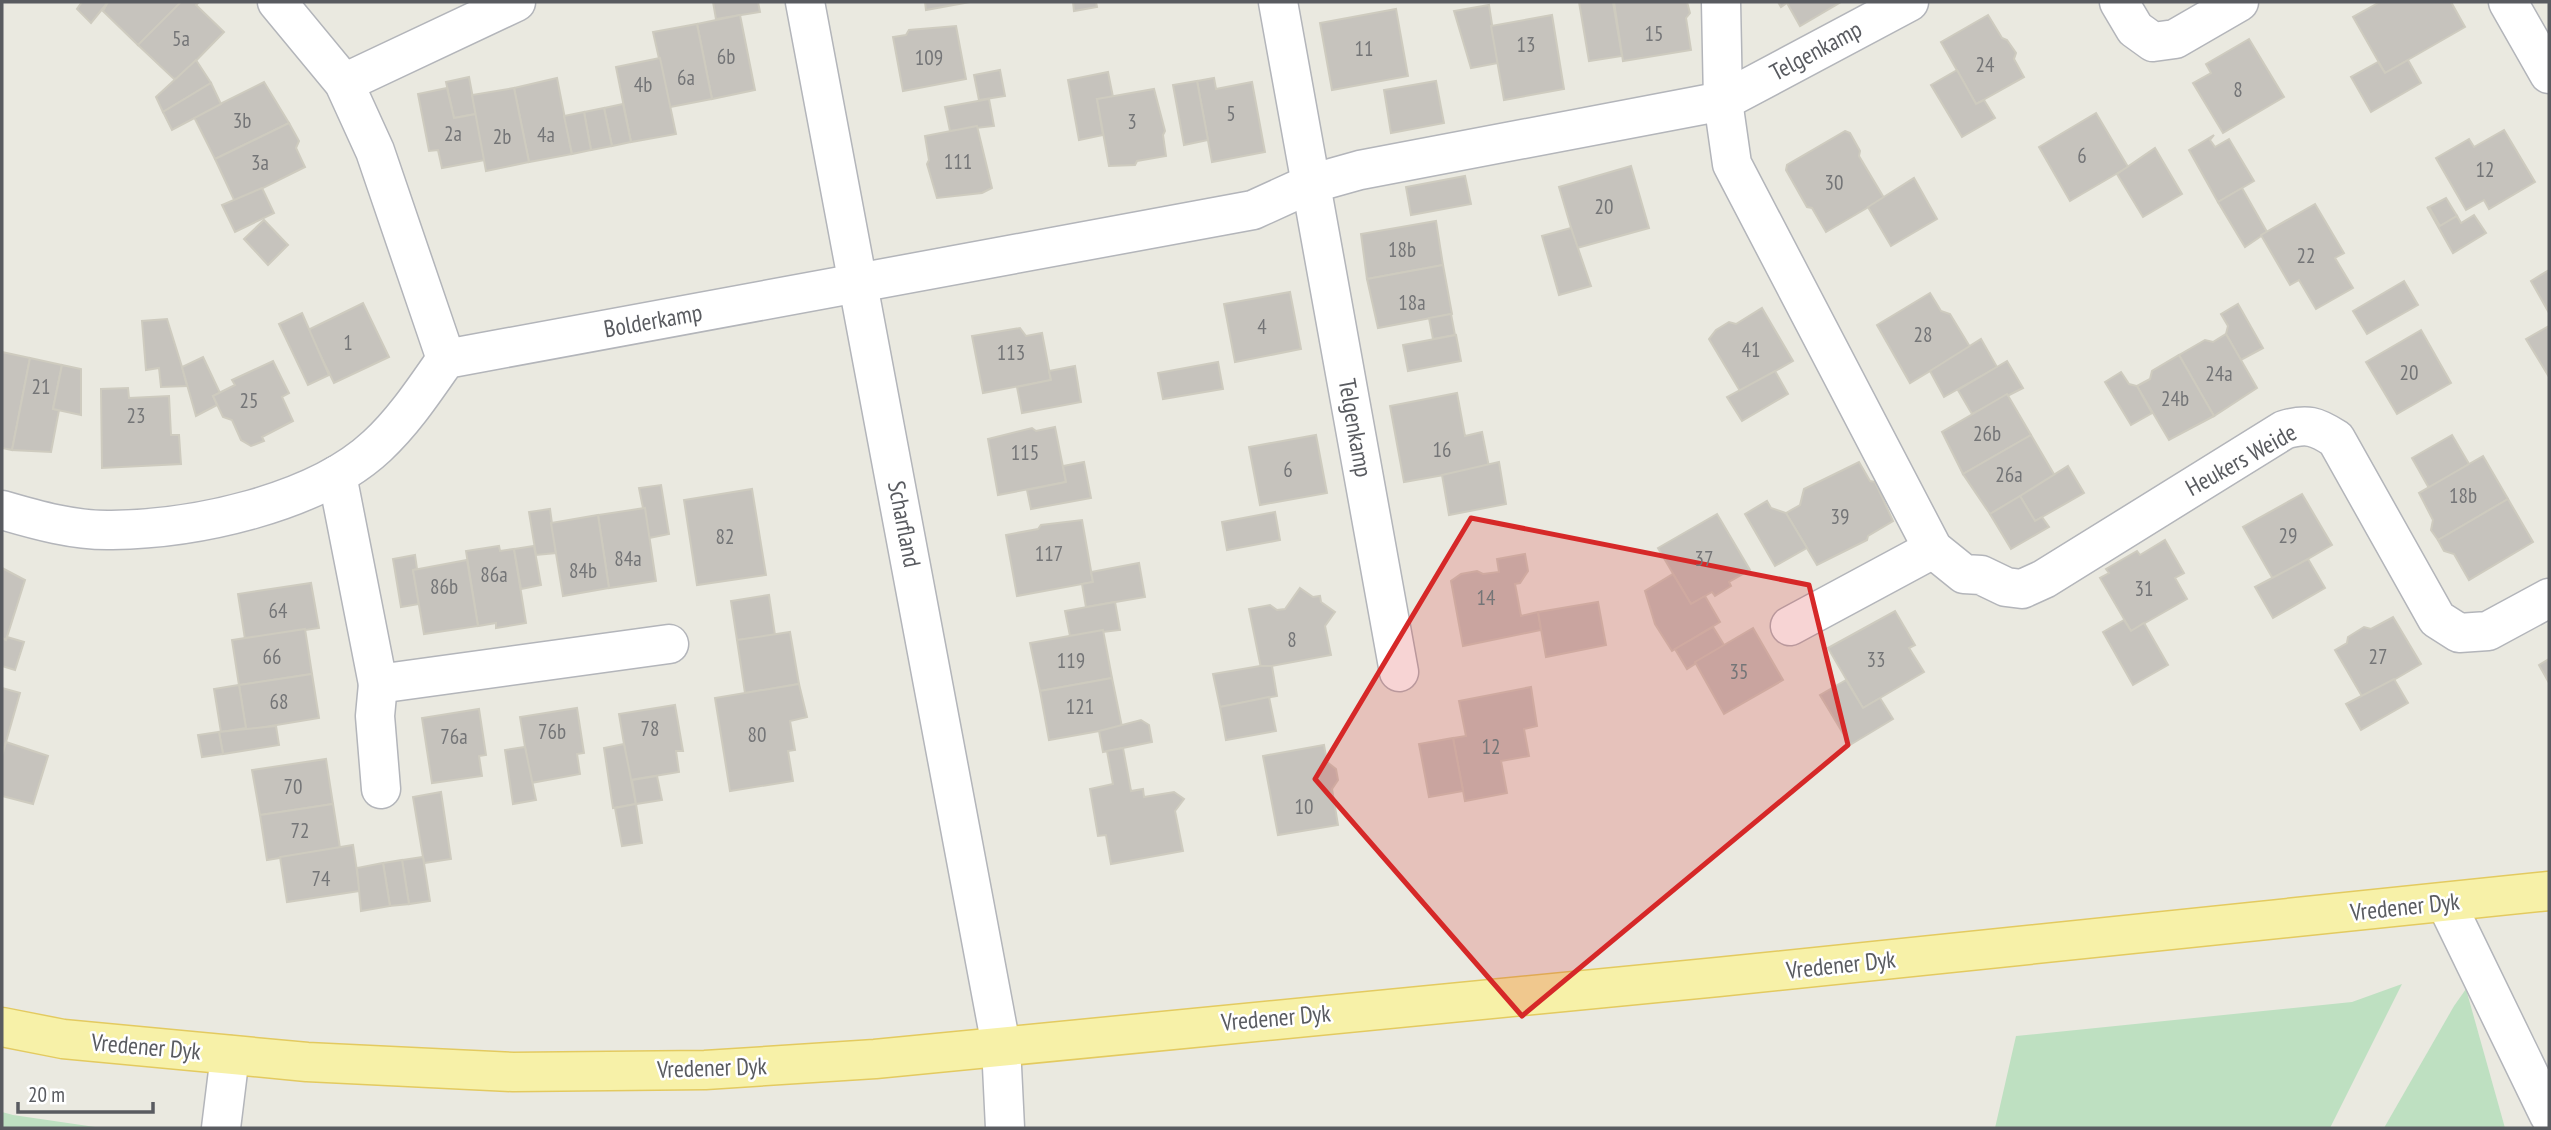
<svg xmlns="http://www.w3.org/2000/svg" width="2551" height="1130" viewBox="0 0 2551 1130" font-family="'PT Sans Narrow',sans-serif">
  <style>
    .green { fill: #bee0c1 }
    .building { fill: #c6c3bd; stroke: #cecbbf; stroke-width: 2 }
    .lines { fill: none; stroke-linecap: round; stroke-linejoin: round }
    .minor-casing { stroke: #b3b5ba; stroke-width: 41 }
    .major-casing { stroke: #e3ca60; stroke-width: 41 }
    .minor { stroke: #fff; stroke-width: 38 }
    .major { stroke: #f7f1a8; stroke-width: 38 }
    .marked { fill: #d62828; fill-opacity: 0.2; stroke: #d62828; stroke-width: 5; stroke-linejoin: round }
    .labels { text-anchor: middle; stroke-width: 5; stroke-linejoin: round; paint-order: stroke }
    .number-label { font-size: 21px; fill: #747577 }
    .street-label { font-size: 24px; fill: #595b60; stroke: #fff }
  </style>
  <rect width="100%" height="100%" fill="#eae9e0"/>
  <g class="green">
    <path d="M2402,984L2330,1128H1995L2016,1036L2352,1002Z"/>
    <path d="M2466,989L2505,1128H2384L2454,1006Z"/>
    <path d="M2,1112L13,1115L102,1128H2Z"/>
  </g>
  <g class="building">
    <path d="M82,2H108L91,23L77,9Z"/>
    <path d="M108,2H181L138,45L103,11Z"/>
    <path d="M181,2H199L196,5L224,32L179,78L174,79L138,45Z"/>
    <path d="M713,2H758L760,12L716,19Z"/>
    <path d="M925,2H970L926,10Z"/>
    <path d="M1073,2H1096L1097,7L1074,11Z"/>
    <path d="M1579,2H1613L1622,56L1589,61Z"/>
    <path d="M1614,2H1687L1690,13L1686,18L1691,50L1623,61Z"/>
    <path d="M1778,2H1841L1800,26L1787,3L1781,7Z"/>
    <path d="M2380,2H2451L2465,27L2385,73L2353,17Z"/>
    <path d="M1489,5L1498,63L1471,68L1454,11Z"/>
    <path d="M1396,9L1408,76L1332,90L1320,23Z"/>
    <path d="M740,15L755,90L712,99L697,24Z"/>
    <path d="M1552,15L1564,89L1504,100L1491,26Z"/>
    <path d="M1988,15L2002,38L2007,40L2016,53L2014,59L2024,77L1976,104L1941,42Z"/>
    <path d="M697,24L712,99L670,107L653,32Z"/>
    <path d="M956,26L966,79L903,91L893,37L906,35L909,30Z"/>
    <path d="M2249,39L2284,97L2223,133L2193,83L2211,73L2206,64Z"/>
    <path d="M660,58L676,134L631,142L616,67Z"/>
    <path d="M196,60L211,83L163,112L156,97Z"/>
    <path d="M2408,60L2421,83L2371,112L2351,77L2378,62L2385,73Z"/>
    <path d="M1000,70L1005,96L979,100L974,75Z"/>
    <path d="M1957,70L1976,104L1984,100L1995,118L1962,137L1931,85Z"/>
    <path d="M1108,72L1113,97L1097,99L1103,135L1079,140L1068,80Z"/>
    <path d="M469,77L476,114L454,118L446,82Z"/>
    <path d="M557,78L572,154L529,162L514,88Z"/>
    <path d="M1214,78L1216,89L1252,82L1265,152L1212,162L1197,81Z"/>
    <path d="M1197,81L1208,140L1184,145L1173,85Z"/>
    <path d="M1436,81L1444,123L1391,133L1384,90Z"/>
    <path d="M264,82L289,123L215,159L194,117Z"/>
    <path d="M211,83L221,104L172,130L163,112Z"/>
    <path d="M447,88L454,118L476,114L485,160L442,168L438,150L429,151L418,94Z"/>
    <path d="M514,88L529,162L486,171L472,95Z"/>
    <path d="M1154,89L1165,131L1163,135L1166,156L1137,161L1135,165L1109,166L1097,99Z"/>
    <path d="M989,99L994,126L950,131L945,107Z"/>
    <path d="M623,104L631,142L612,146L604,108Z"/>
    <path d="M604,108L612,146L591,150L584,112Z"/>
    <path d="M584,112L591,150L572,154L564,116Z"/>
    <path d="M2096,113L2128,167L2070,201L2039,147Z"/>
    <path d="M289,123L299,141L296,148L305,167L235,202L215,159Z"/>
    <path d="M977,126L992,188L982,193L937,198L927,164L929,160L925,136Z"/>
    <path d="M2504,130L2535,182L2489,209L2484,200L2466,210L2436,158L2469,139L2474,147Z"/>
    <path d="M1845,131L1850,133L1860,151L1859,156L1884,198L1826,232L1812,208L1807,207L1786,170L1787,165Z"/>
    <path d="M2214,135L2210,140L2215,147L2229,139L2254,181L2218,202L2189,150Z"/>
    <path d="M2155,148L2182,194L2143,217L2117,174Z"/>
    <path d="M1631,166L1649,228L1577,248L1559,187Z"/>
    <path d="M1465,176L1471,204L1411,215L1406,187Z"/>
    <path d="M1914,178L1937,219L1891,246L1868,207Z"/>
    <path d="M262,188L274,213L235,232L222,205Z"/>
    <path d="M2242,188L2267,232L2245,247L2218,202Z"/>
    <path d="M2446,198L2457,216L2440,226L2429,207Z"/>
    <path d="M2315,204L2344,253L2335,258L2353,288L2316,309L2299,280L2290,285L2261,235Z"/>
    <path d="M2427,207L2440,226L2457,216L2461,223L2474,215L2486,233L2453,253Z"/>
    <path d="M264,220L288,245L268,265L244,239Z"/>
    <path d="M1436,221L1443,265L1367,279L1361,234Z"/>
    <path d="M1571,228L1591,286L1559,295L1542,236Z"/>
    <path d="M1443,265L1452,314L1378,328L1367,279Z"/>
    <path d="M2549,270V313L2531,281Z"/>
    <path d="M2404,281L2418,305L2367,334L2353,311Z"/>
    <path d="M1290,292L1301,349L1235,362L1224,304Z"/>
    <path d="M1930,293L1941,311L1950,314L1970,347L1910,383L1877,325Z"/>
    <path d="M363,303L389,357L334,383L308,330Z"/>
    <path d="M2238,304L2263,348L2241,360L2226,334L2228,326L2221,314Z"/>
    <path d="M1762,308L1793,361L1740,391L1709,339L1716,330L1729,322L1736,324Z"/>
    <path d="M302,313L329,375L308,385L279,324Z"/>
    <path d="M1451,314L1455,335L1433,339L1429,318Z"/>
    <path d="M167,319L182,367L187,386L161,387L159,368L146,370L142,321Z"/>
    <path d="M2549,326V377L2526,339Z"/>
    <path d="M1020,328L1026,336L1042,333L1051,380L983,393L972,336Z"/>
    <path d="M2421,330L2451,383L2397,414L2366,362Z"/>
    <path d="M2226,334L2257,388L2214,416L2179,355L2205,340L2213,342Z"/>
    <path d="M1456,335L1461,361L1408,371L1403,345Z"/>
    <path d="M1981,339L1997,367L1944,397L1930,371Z"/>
    <path d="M2,352L30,358L12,450L2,448Z"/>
    <path d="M2179,355L2214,416L2169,440L2137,386L2150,379L2152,371Z"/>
    <path d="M203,357L220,393L213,396L217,405L196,416L182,367Z"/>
    <path d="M30,358L62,365L53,409L59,410L51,452L12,450Z"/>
    <path d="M273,361L289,393L282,397L293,421L262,437L264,441L251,446L241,440L232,420L223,417L213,396L235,385L232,380Z"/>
    <path d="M2007,361L2023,388L1972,414L1958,390Z"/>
    <path d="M1218,362L1223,389L1163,399L1158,373Z"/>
    <path d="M62,365L81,369V415L53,409Z"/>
    <path d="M1075,366L1081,402L1022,413L1017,387L1051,380L1049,371Z"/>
    <path d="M1775,371L1788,394L1742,421L1727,397Z"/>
    <path d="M2121,372L2129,384L2137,386L2152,413L2131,425L2105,382Z"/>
    <path d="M128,388L129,398L169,396L171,435H179L181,464L102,468L101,389Z"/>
    <path d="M1457,393L1465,436L1482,432L1489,467L1404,482L1390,406Z"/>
    <path d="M2007,394L2031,435L1963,474L1942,432Z"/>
    <path d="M1055,427L1066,482L998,495L988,439L1032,428L1036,431Z"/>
    <path d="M1316,435L1327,493L1260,505L1249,447Z"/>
    <path d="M2031,435L2055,476L1990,514L1963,474Z"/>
    <path d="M2452,435L2469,464L2429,488L2412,458Z"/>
    <path d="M2483,456L2508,499L2438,540L2431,530L2433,520L2419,493Z"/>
    <path d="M1084,462L1091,498L1031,509L1027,490L1066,482L1063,466Z"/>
    <path d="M1499,462L1506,504L1449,515L1442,475Z"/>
    <path d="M1859,462L1870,481L1875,482L1893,521L1868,536L1867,540L1817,565L1786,513L1800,505L1804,489Z"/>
    <path d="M2068,466L2084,493L2035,521L2020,496Z"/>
    <path d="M661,485L669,534L649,538L639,488Z"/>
    <path d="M752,489L766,575L697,585L684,500Z"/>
    <path d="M2302,494L2332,545L2273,579L2243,527Z"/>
    <path d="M2020,496L2035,521L2042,517L2049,527L2011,549L1990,514Z"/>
    <path d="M2508,499L2533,542L2469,580L2454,554L2444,551L2438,540Z"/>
    <path d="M1767,501L1771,508L1786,513L1807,548L1775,566L1745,514Z"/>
    <path d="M645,508L656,581L609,588L598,515Z"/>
    <path d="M550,509L556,553L536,555L529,512Z"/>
    <path d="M1275,512L1280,540L1227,550L1222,522Z"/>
    <path d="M1717,514L1750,570L1729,582L1731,586L1715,596L1712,592L1691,604L1658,548Z"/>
    <path d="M598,515L609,588L563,596L551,523Z"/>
    <path d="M1082,520L1093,582L1017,596L1006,535L1038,529L1041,525Z"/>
    <path d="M2165,540L2184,573L2175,578L2187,599L2131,631L2100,578L2109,573L2106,569L2137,551L2140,555Z"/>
    <path d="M499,546L500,551L514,549L526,623L496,628V623L478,626L466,551Z"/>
    <path d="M534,546L541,585L521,589L514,549Z"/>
    <path d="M1525,554L1528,571L1520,583L1515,584L1521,616L1538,612L1541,630L1463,646L1451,581L1461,574L1477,571L1483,574L1499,572L1497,559Z"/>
    <path d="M415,555L417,569L413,570L419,604L401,607L393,559Z"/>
    <path d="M2308,559L2325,588L2273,618L2255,587Z"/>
    <path d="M467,560L478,626L424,634L413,570Z"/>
    <path d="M1139,563L1145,597L1086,607L1082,584L1093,582L1091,572Z"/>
    <path d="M2,568L25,580L6,640L2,638Z"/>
    <path d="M1673,574L1691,604L1705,596L1720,622L1672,651L1655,624L1645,591Z"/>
    <path d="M311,583L319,628L245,639L238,594Z"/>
    <path d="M1300,588L1313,597L1320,596L1321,602L1335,612L1325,626L1331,655L1261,668L1249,609L1270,605L1277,610L1285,609Z"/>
    <path d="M769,595L775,635L737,640L731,601Z"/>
    <path d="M1115,602L1120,630L1070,636L1065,611Z"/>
    <path d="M1598,602L1606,645L1546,657L1538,612Z"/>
    <path d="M1895,611L1915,645L1909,648L1924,672L1863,708L1828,648Z"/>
    <path d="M2393,617L2421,664L2363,698L2335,650L2347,643L2348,637L2364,627L2371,629Z"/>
    <path d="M2124,620L2131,631L2144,623L2168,665L2133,685L2103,632Z"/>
    <path d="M1713,627L1724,645L1687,669L1675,649Z"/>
    <path d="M1753,628L1783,680L1724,714L1695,662Z"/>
    <path d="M305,629L312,674L239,685L232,640Z"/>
    <path d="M1103,630L1112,678L1040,691L1030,643Z"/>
    <path d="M790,632L799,684L745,693L737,640Z"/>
    <path d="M7,637L24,642L15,670L2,666V638L6,640Z"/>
    <path d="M2549,659V683L2539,665Z"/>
    <path d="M1260,666H1272L1277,696L1220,707L1213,674Z"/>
    <path d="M312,674L319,718L246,730L239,685Z"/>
    <path d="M1112,678L1122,727L1049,740L1040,691Z"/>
    <path d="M2394,679L2408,703L2361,730L2346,704Z"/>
    <path d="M1846,680L1863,708L1880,698L1893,719L1850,745L1820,695Z"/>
    <path d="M799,684L807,717L790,721L795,750L788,751L793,781L730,791L715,698Z"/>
    <path d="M239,685L246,728L221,732L214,689Z"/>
    <path d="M1531,687L1537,726L1524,729L1529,756L1501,761L1507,793L1465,801L1453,738L1466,736L1459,701Z"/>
    <path d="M2,688L20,693L2,756Z"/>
    <path d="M1269,697L1276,731L1226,740L1220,707Z"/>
    <path d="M675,705L683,751H676L679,772L630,780L619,714Z"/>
    <path d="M577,708L584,753L577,754L580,774L531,783L520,717Z"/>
    <path d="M479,709L486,755L479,756L482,776L432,783L422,718Z"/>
    <path d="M1141,720L1149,725L1152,742L1103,752L1099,731Z"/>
    <path d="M276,726L279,745L223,754L219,732Z"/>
    <path d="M219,732L223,754L202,757L198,735Z"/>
    <path d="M1453,738L1463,791L1429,797L1419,744Z"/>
    <path d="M6,742L48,756L33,804L2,796V756Z"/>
    <path d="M624,744L636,804L613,808L604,748Z"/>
    <path d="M1324,745L1327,762L1336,769L1338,780L1332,789L1338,825L1278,835L1263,756Z"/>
    <path d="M525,747L536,800L513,804L505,750Z"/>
    <path d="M1123,748L1131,791L1143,789L1144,797L1174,792L1184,799L1175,811L1183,851L1111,864L1106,835L1098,836L1090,789L1113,784L1107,751Z"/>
    <path d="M326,759L333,804L260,815L252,770Z"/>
    <path d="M657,776L662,800L636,804L632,780Z"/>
    <path d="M441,792L451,859L424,863L413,797Z"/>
    <path d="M333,804L340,848L267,860L260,815Z"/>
    <path d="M636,804L642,843L622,846L615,808Z"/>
    <path d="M353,845L360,891L287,902L280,857Z"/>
    <path d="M423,857L430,901L409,904L402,860Z"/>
    <path d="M402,860L409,904L390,906L383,863Z"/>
    <path d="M383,863L390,906L361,911L357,868Z"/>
  </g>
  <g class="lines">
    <g class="minor-casing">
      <g id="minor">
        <path d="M277,2L344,83L375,151L446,359"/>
        <path d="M805,2L1001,1046L1005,1128"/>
        <path d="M1278,2L1399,672"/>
        <path d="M1721,2L1723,101L1732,164L1933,549L1964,574L1981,575L2006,587L2022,589L2044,579L2284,430C2307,423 2316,426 2336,439L2437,619L2459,633L2488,631L2549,598"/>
        <path d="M2119,2L2135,29L2153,42L2175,39L2239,2"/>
        <path d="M2508,2L2549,74"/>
        <path d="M344,83L516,2"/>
        <path d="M337,475L378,684L669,644"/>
        <path d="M2,510C36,520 75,531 112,530C194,529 315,504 377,446C404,421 425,389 446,359L1253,210L1310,184L1360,170L1723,101L1909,2"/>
        <path d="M1790,626L1933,549"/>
        <path d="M378,684L375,716L381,789"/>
        <path d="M2446,903L2549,1115"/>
        <path d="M221,1128L230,1055"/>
      </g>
    </g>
    <g class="major-casing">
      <path id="major" d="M2,1027L63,1039L307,1062L513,1072L705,1070L875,1059L1718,977L2549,891"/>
    </g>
    <use href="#minor" class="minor"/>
    <use href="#major" class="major"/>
  </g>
  <path class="marked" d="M1471,518L1809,585L1848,745L1522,1016L1315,779Z"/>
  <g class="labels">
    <g class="number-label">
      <text x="1654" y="41">15</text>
      <text x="181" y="46">5a</text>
      <text x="1526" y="52">13</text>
      <text x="1364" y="56">11</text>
      <text x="726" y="64">6b</text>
      <text x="929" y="65">109</text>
      <text x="1985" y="72">24</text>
      <text x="686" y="85">6a</text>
      <text x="643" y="92">4b</text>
      <text x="2238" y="97">8</text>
      <text x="1231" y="121">5</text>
      <text x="242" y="128">3b</text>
      <text x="1132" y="129">3</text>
      <text x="453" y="141">2a</text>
      <text x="546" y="142">4a</text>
      <text x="502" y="144">2b</text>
      <text x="2082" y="163">6</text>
      <text x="958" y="169">111</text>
      <text x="260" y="170">3a</text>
      <text x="2485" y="177">12</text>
      <text x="1834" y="190">30</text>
      <text x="1604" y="214">20</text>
      <text x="1402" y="257">18b</text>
      <text x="2306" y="263">22</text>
      <text x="1412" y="310">18a</text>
      <text x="1262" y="334">4</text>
      <text x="1923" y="342">28</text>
      <text x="348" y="350">1</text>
      <text x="1751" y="357">41</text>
      <text x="1011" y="360">113</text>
      <text x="2409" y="380">20</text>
      <text x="2219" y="381">24a</text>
      <text x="41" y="394">21</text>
      <text x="2175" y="406">24b</text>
      <text x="249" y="408">25</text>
      <text x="136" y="423">23</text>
      <text x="1987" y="441">26b</text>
      <text x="1442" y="457">16</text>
      <text x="1025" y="460">115</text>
      <text x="1288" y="477">6</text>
      <text x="2009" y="482">26a</text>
      <text x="2463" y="503">18b</text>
      <text x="1840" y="524">39</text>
      <text x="2288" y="543">29</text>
      <text x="725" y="544">82</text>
      <text x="1049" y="561">117</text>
      <text x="628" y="566">84a</text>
      <text x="1704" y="566">37</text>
      <text x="583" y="578">84b</text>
      <text x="494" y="582">86a</text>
      <text x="444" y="594">86b</text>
      <text x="2144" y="596">31</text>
      <text x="1486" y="605">14</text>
      <text x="278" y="618">64</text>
      <text x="1292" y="647">8</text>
      <text x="272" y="664">66</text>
      <text x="2378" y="664">27</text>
      <text x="1876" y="667">33</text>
      <text x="1071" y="668">119</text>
      <text x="1739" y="679">35</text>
      <text x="279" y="709">68</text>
      <text x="1080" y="714">121</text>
      <text x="650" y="736">78</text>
      <text x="552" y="739">76b</text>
      <text x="757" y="742">80</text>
      <text x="454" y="744">76a</text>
      <text x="1491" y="754">12</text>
      <text x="293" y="794">70</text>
      <text x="1304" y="814">10</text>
      <text x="300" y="838">72</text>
      <text x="321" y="886">74</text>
    </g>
    <g class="street-label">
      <text transform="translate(1816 51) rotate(-28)" y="8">Telgenkamp</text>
      <text transform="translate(653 321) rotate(-10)" y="8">Bolderkamp</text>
      <text transform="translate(1355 428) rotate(80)" y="8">Telgenkamp</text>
      <text transform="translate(2241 460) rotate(-29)" y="8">Heukers Weide</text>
      <text transform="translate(904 524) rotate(79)" y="8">Scharfland</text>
      <text transform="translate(2405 907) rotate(-6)" y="8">Vredener Dyk</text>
      <text transform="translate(1841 965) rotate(-6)" y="8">Vredener Dyk</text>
      <text transform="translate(1276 1018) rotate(-5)" y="8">Vredener Dyk</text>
      <text transform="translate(146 1047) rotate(5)" y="8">Vredener Dyk</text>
      <text transform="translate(712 1068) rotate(-2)" y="8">Vredener Dyk</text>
    </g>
  </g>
  <rect width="2551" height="1130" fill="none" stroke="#595b60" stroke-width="7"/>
  <path d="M18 1102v10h135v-10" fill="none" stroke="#595b60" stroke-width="3.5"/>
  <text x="28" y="1102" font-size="21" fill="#595b60" stroke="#ffffff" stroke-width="5" paint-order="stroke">20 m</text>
</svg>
